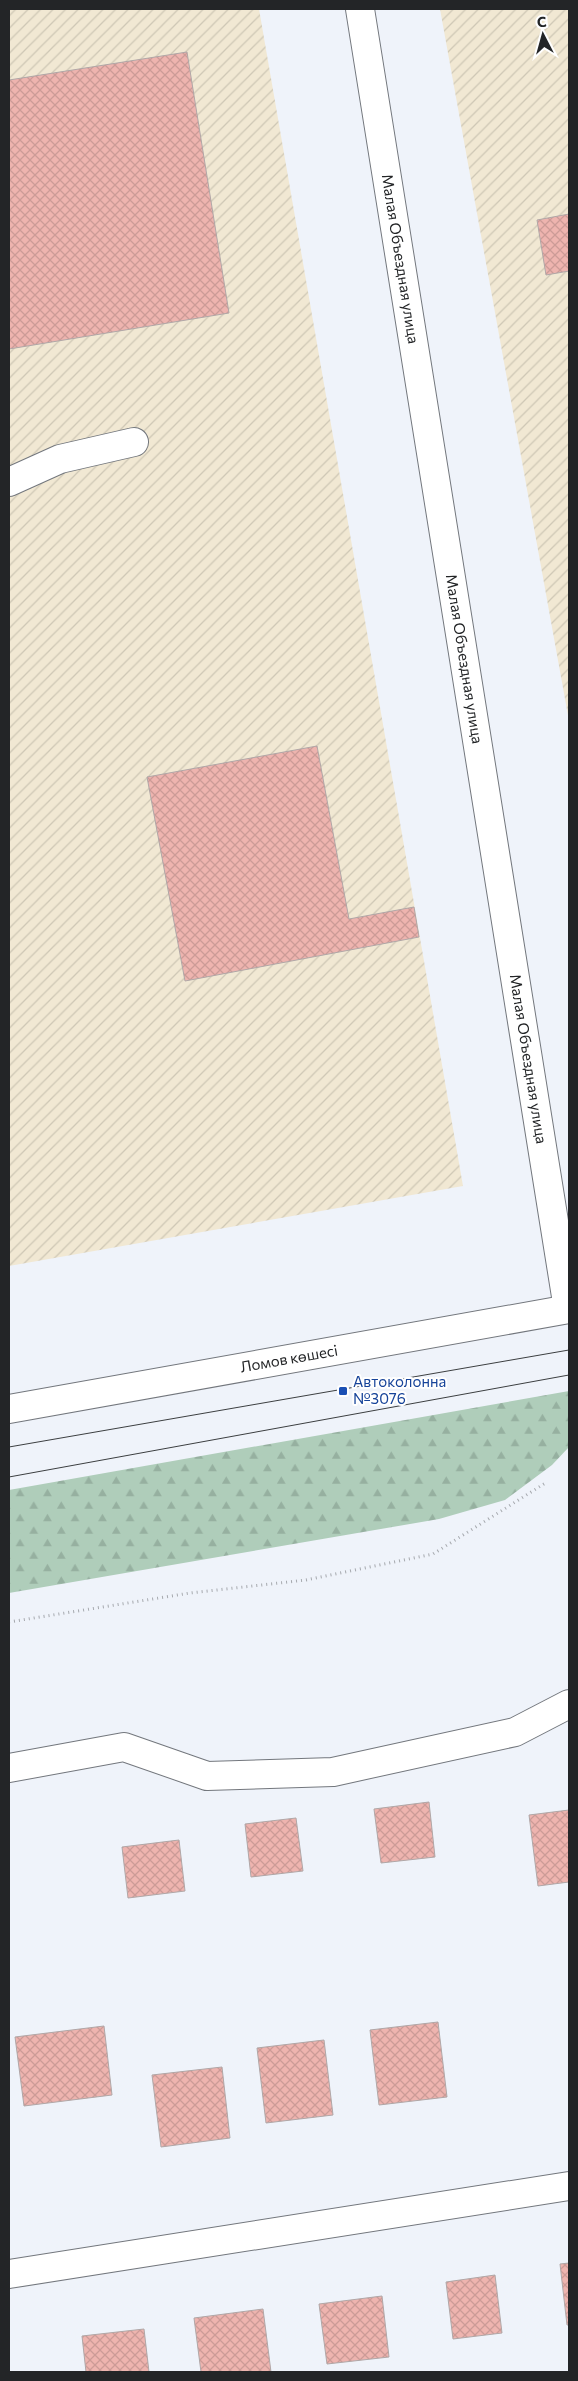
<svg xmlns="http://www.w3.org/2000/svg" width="578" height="2381" viewBox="0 0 578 2381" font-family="Commissioner,sans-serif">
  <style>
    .industrial { fill: url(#industrial-furrows) }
    .forest { fill: url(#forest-firs) }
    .building { fill: url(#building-cross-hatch); stroke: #b0a7a7 }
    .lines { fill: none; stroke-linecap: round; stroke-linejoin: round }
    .minor-casing { stroke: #73777d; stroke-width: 30 }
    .major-casing { stroke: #73777d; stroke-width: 30 }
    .path { stroke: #a6a9ae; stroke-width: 3; stroke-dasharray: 1 4; stroke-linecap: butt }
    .minor { stroke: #fff; stroke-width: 28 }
    .major { stroke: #fff; stroke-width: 28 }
    .tram { stroke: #3c3f41; stroke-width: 1 }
    .transit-dot { fill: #1a4fb4; stroke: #fff; stroke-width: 2 }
    .labels { text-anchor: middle; stroke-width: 4; stroke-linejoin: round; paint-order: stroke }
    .street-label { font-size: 15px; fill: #232527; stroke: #fff }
    .transit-label { font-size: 15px; fill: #164399; stroke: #fff; text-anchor: start }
  </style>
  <defs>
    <pattern id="industrial-furrows" width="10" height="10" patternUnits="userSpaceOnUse" patternTransform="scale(1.25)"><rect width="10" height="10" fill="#f1e8d3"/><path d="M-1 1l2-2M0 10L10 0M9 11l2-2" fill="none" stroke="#cec7b5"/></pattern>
    <pattern id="forest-firs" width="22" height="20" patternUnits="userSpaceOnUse" patternTransform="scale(1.25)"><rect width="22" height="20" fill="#afcdba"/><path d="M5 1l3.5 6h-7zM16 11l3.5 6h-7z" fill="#96b0a0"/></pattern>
    <pattern id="building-cross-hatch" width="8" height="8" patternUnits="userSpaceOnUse" patternTransform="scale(1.25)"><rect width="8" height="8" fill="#eeb4af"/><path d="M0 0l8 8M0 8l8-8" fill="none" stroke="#cc9b97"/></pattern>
  </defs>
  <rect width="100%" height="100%" fill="#eff3fa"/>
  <g class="industrial">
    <path d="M9,9H259L463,1186L9,1266Z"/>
    <path d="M440,9H569V721Z"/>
  </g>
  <path class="forest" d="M569,1391V1447L552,1465L505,1500L439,1519L9,1593V1490Z"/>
  <g class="building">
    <path d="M187,52L229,313L9,349V80Z"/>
    <path d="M569,214V271L546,275L537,220Z"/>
    <path d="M317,746L349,919L414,907L419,937L185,981L147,777Z"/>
    <path d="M429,1802L435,1857L381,1863L374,1809Z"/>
    <path d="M569,1810V1882L538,1886L529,1815Z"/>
    <path d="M296,1818L303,1871L251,1877L245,1824Z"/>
    <path d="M179,1840L185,1891L128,1898L122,1847Z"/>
    <path d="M438,2022L447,2097L379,2105L370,2030Z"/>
    <path d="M104,2026L112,2095L24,2106L15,2037Z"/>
    <path d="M324,2040L333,2115L266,2123L257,2048Z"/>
    <path d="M222,2067L230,2138L161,2147L152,2075Z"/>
    <path d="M569,2263V2325H567L560,2264Z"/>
    <path d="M495,2275L502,2333L453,2339L446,2282Z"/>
    <path d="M382,2296L389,2357L327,2364L319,2304Z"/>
    <path d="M263,2309L271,2372H201L194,2318Z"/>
    <path d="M144,2329L149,2372H86L82,2336Z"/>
  </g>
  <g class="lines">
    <g class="minor-casing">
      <g id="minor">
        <path d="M360,9L568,1309"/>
        <path d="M9,482L60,459L134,442"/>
        <path d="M9,1768L124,1747L207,1776L333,1772L515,1732L569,1704"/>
        <path d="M9,2274L569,2186"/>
      </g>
    </g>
    <g class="major-casing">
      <path id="major" d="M9,1409L569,1309"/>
    </g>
    <path class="path" d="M9,1622L190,1593L306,1580L433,1554L547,1482"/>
    <use href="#minor" class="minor"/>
    <use href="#major" class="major"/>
    <g class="tram">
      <path d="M9,1447L569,1350"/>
      <path d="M9,1477L569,1375"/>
    </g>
  </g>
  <rect class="transit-dot" x="338" y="1386" width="10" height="10" rx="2.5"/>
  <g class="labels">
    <g class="street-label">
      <text transform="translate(400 259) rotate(81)" y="5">Малая Объездная улица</text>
      <text transform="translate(464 659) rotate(81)" y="5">Малая Объездная улица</text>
      <text transform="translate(528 1059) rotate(81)" y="5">Малая Объездная улица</text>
      <text transform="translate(289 1359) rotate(-10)" y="5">Ломов көшесі</text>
    </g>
    <g class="transit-label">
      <text x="353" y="1387">Автоколонна<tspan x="353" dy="17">№3076</tspan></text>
    </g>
  </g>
  <rect width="578" height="2381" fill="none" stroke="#232527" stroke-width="20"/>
  <g transform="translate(543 35) rotate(354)" stroke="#ffffff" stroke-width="4" paint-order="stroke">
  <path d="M0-4L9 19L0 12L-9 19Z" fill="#232527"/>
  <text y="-8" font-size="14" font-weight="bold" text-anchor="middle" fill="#232527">С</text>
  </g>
</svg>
